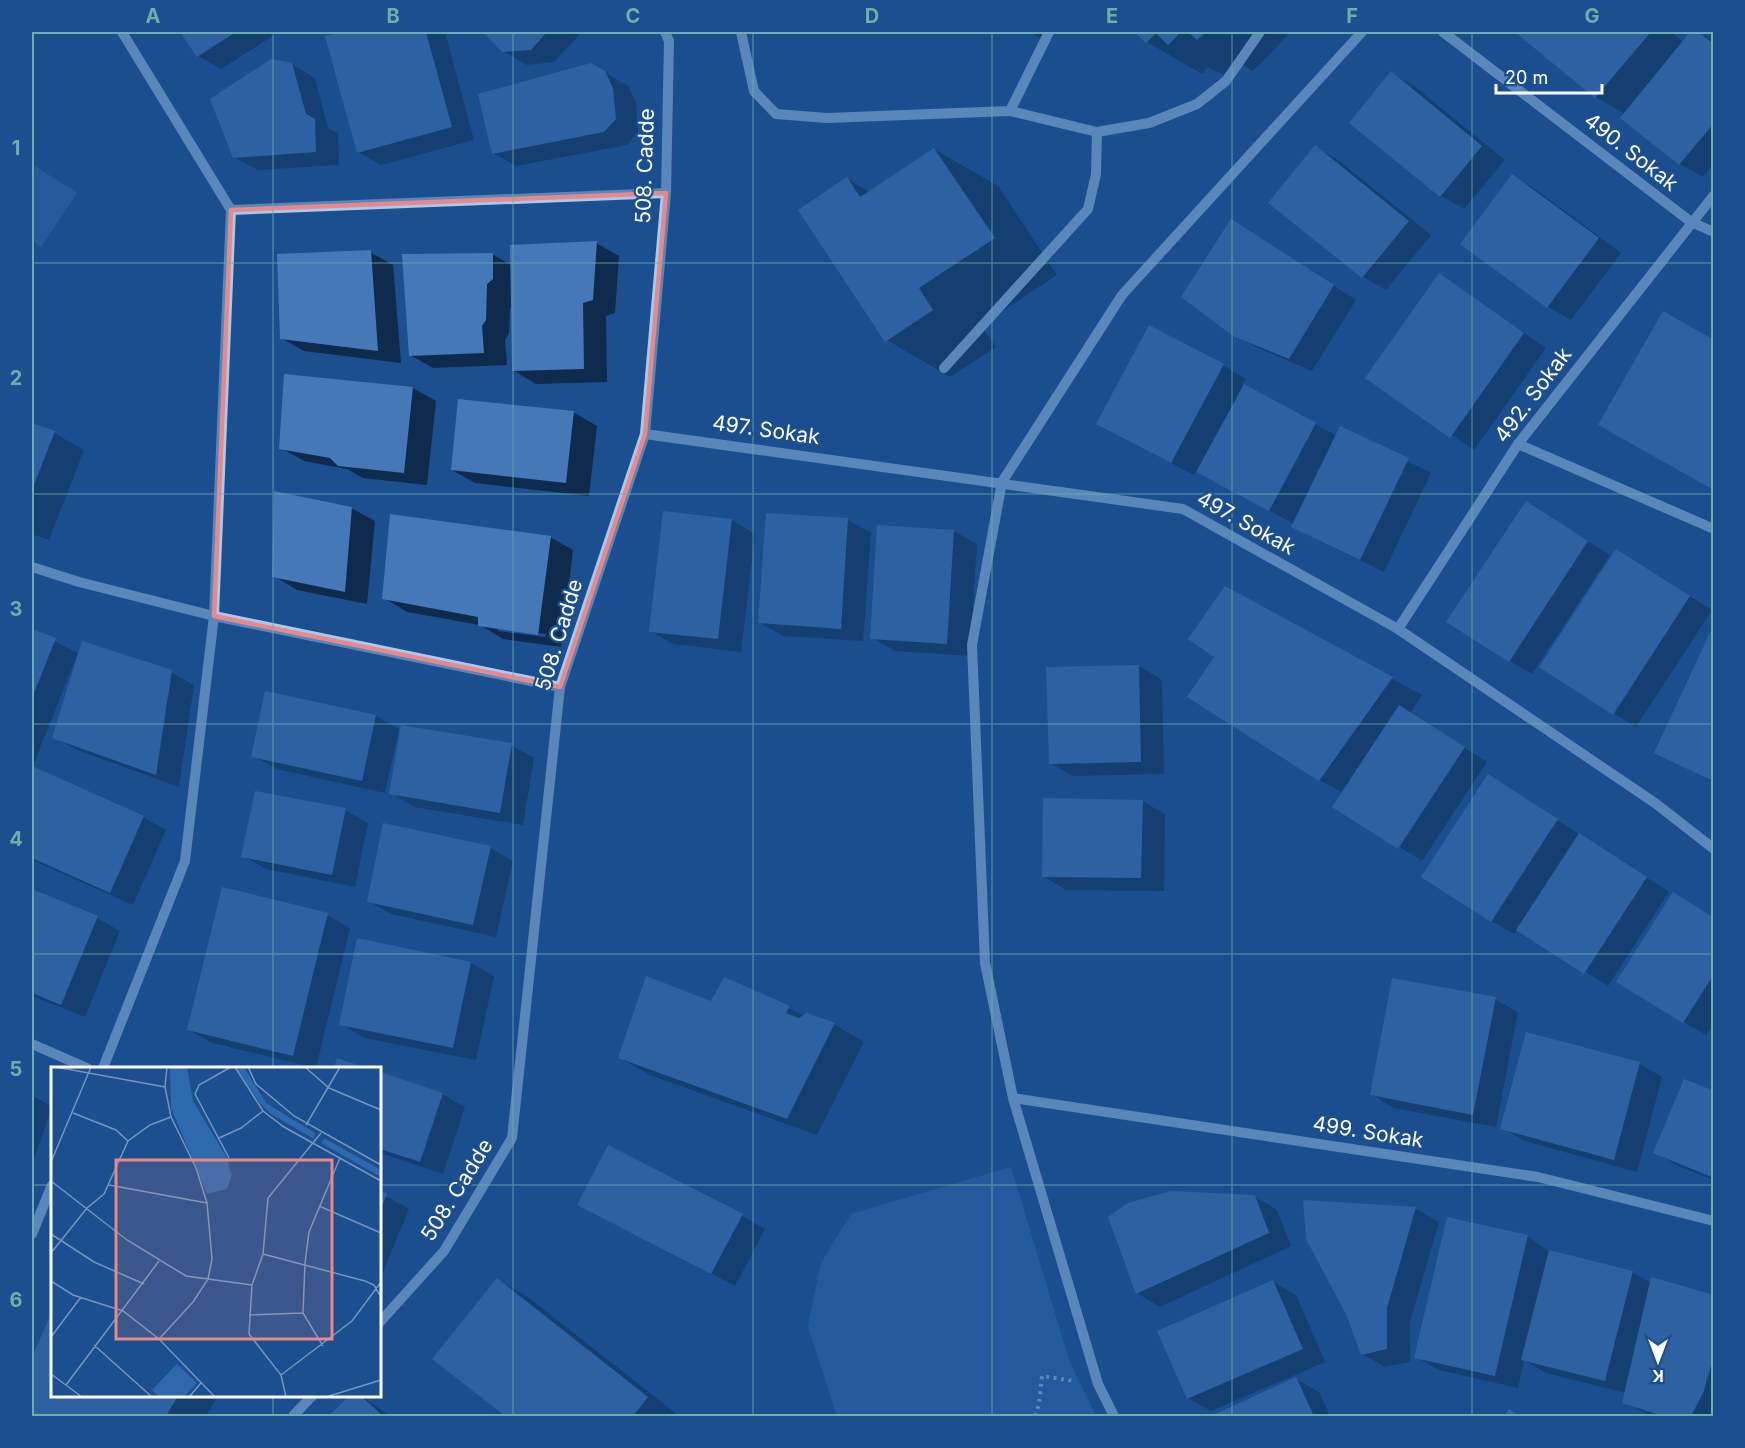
<svg xmlns="http://www.w3.org/2000/svg" width="1745" height="1448" viewBox="0 0 1745 1448" font-family="Inter,sans-serif">
  <style>
    .green { fill: #2e69ad }
    .shadow { fill: #0007; fill-rule: evenodd }
    .building { fill: #4478b7 }
    .lines { fill: none; stroke-linecap: round; stroke-linejoin: round }
    .path { stroke: #a9c9ee; stroke-width: 4; stroke-dasharray: 3 4.5; stroke-linecap: butt }
    .minor { stroke: #a9c9ee; stroke-width: 10 }
    .marked { fill: none; stroke: #e88989; stroke-width: 4.5; stroke-linejoin: round }
    .grid { fill: none; stroke: #6fada8; stroke-width: 1.5; stroke-opacity: 0.55 }
    .labels { text-anchor: middle; stroke-width: 4.5; stroke-linejoin: round; paint-order: stroke }
    .street-label { font-size: 21px; fill: #fff; stroke: #1b4f8f }
    .inset-road { fill: none; stroke: #7695bc; stroke-width: 1.5 }
    .view { fill: #e88989; fill-opacity: 0.15; stroke: #e88989; stroke-width: 3 }
    .inset-edge { fill: none; stroke: #fff; stroke-width: 3 }
    .neatline { fill: none; stroke: #6fada8; stroke-width: 2 }
    .grid-label { font-size: 20px; text-anchor: middle; font-weight: bold; fill: #6fada8 }
  </style>
  <rect width="100%" height="100%" fill="#1b4f8f"/>
  <g class="green">
    <path d="M32,164L77,193L41,247L32,241Z"/>
    <path d="M1011,1167L1070,1363L1096,1416H837L808,1326L821,1263L851,1214Z"/>
  </g>
  <g class="shadow">
    <path d="M182,32H279L221,69L198,56Z"/>
    <path d="M349,32H445L474,140L381,165L358,152L327,37Z"/>
    <path d="M485,32H582L554,62L527,65L503,51Z"/>
    <path d="M1029,32H1054L1044,40Z"/>
    <path d="M1136,32H1291L1253,71L1237,61L1223,75L1208,67L1202,74L1147,42Z"/>
    <path d="M1517,32H1671L1683,42L1692,32H1697L1714,41V164L1703,177L1680,164L1622,118L1625,114L1596,97Z"/>
    <path d="M292,64L315,78L328,128L338,133L339,165L258,170L234,157Z"/>
    <path d="M591,64L628,86L636,103L638,132L627,145L516,166L493,153Z"/>
    <path d="M1391,73L1414,86L1505,160L1464,209L1441,196L1351,122Z"/>
    <path d="M1315,147L1338,160L1431,235L1386,290L1363,277Z"/>
    <path d="M934,149L998,186L1057,275L981,325L996,347L950,377L887,340L847,179L870,192Z"/>
    <path d="M1513,176L1535,189L1621,253L1571,320L1548,307L1462,243Z"/>
    <path d="M1254,234L1356,300L1312,371L1258,348L1234,334Z"/>
    <path d="M596,243L619,256L615,313L606,316L607,382L536,384L513,370L512,308H510L509,333L505,340L507,365L433,368L410,355L492,254L511,265Z"/>
    <path d="M370,252L393,265L401,363L304,351L281,338Z"/>
    <path d="M1439,275L1546,348L1474,450L1367,377Z"/>
    <path d="M1223,365L1246,379L1242,385L1337,436L1341,428L1431,473L1384,572L1316,539L1293,526L1294,524L1197,471L1194,475L1121,437Z"/>
    <path d="M413,388L436,401L427,485L363,478L347,469L304,461L281,448Z"/>
    <path d="M573,412L597,426L589,496L475,483L452,470Z"/>
    <path d="M32,424L54,433L84,450L49,540L32,534Z"/>
    <path d="M1526,503L1610,555L1532,674L1509,661Z"/>
    <path d="M351,508L375,521L367,604L297,590L274,576Z"/>
    <path d="M732,520L755,534L741,652L673,644L650,631Z"/>
    <path d="M848,520L871,533L863,641L783,636L760,623Z"/>
    <path d="M954,531L977,544L970,656L895,651L872,638Z"/>
    <path d="M550,537L573,550L561,647L503,639L480,625L407,612L384,598ZM495,627L546,634L545,637L499,631Z"/>
    <path d="M1617,551L1712,610L1636,727L1613,713Z"/>
    <path d="M1225,588L1422,695L1410,713L1487,762L1422,861L1334,806L1343,793L1319,780L1216,656Z"/>
    <path d="M1714,628V783L1656,753Z"/>
    <path d="M32,630L78,653L32,768L143,817L166,830L133,905L32,860Z"/>
    <path d="M1139,666L1162,680L1164,774L1073,776L1050,763L1048,669Z"/>
    <path d="M171,672L194,685L179,787L77,750L54,737Z"/>
    <path d="M376,716L399,729L385,793L276,769L253,756Z"/>
    <path d="M511,745L534,758L523,825L414,807L391,793Z"/>
    <path d="M1489,776L1669,892L1608,986L1518,929L1514,934L1491,921Z"/>
    <path d="M1142,801L1165,814L1164,891L1066,890L1043,876Z"/>
    <path d="M345,810L368,823L355,887L266,869L243,856Z"/>
    <path d="M490,848L513,861L496,937L391,914L368,901Z"/>
    <path d="M32,891L97,918L120,931L85,1017L32,996Z"/>
    <path d="M327,915L350,928L316,1068L212,1043L189,1030Z"/>
    <path d="M1714,918V1024L1706,1035L1683,1022Z"/>
    <path d="M471,963L494,976L476,1060L364,1038L341,1024Z"/>
    <path d="M724,979L805,1016L808,1014L835,1025L864,1042L817,1135L650,1075L620,1058L711,1003Z"/>
    <path d="M1495,999L1518,1012L1496,1127L1394,1108L1371,1094Z"/>
    <path d="M1640,1064L1662,1077L1637,1172L1525,1141L1502,1128Z"/>
    <path d="M380,1074L442,1094L465,1107L443,1174L380,1153Z"/>
    <path d="M1714,1093V1180L1678,1166L1655,1152Z"/>
    <path d="M32,1095L52,1107L32,1165Z"/>
    <path d="M380,1193L409,1209L382,1275L380,1274Z"/>
    <path d="M1254,1196L1277,1210L1291,1246L1160,1307L1137,1293Z"/>
    <path d="M1304,1202L1416,1209L1439,1222L1410,1322V1362L1385,1367L1362,1354Z"/>
    <path d="M579,1205L742,1216L765,1229L735,1286Z"/>
    <path d="M1527,1236L1550,1252L1632,1272L1651,1283L1714,1296V1416H1650L1624,1402L1626,1393L1546,1373L1524,1360L1518,1388L1439,1370L1416,1357Z"/>
    <path d="M498,1280L528,1297L678,1415L508,1416L434,1359Z"/>
    <path d="M1273,1282L1296,1295L1325,1362L1211,1411L1188,1398Z"/>
    <path d="M52,1316V1396H218L206,1416H39L32,1412V1360Z"/>
    <path d="M1296,1379L1319,1392L1330,1416H1215Z"/>
    <path d="M351,1396H362L390,1416H331Z"/>
  </g>
  <g class="building">
    <path d="M180,32H236L197,57Z"/>
    <path d="M343,32H426L452,127L357,153L325,36Z"/>
    <path d="M483,32H547L531,50L502,52Z"/>
    <path d="M1134,32H1181L1168,45L1156,33L1146,43Z"/>
    <path d="M1188,32H1206L1197,40Z"/>
    <path d="M1515,32H1651L1595,98Z"/>
    <path d="M1690,32H1698L1714,44V123L1679,165L1620,118Z"/>
    <path d="M271,59L292,63L306,114L315,119L316,152L233,158L210,99Z"/>
    <path d="M591,63L605,71L613,88L616,119L604,132L492,154L478,94Z"/>
    <path d="M1391,71L1482,146L1440,197L1349,123Z"/>
    <path d="M1315,145L1409,221L1362,278L1268,203Z"/>
    <path d="M934,148L995,238L919,288L933,310L885,342L798,210L847,177L860,197Z"/>
    <path d="M1512,174L1599,238L1547,308L1460,244Z"/>
    <path d="M1231,219L1334,285L1289,359L1233,336L1181,297Z"/>
    <path d="M597,241L593,300L583,303L584,369L512,371L510,245Z"/>
    <path d="M371,250L378,351L280,339L277,254Z"/>
    <path d="M493,253V279L487,284L486,320L482,326L484,353L409,356L402,254Z"/>
    <path d="M1439,273L1524,333L1450,438L1365,378Z"/>
    <path d="M1663,311L1714,340V490L1598,425Z"/>
    <path d="M1149,325L1224,364L1171,463L1096,424Z"/>
    <path d="M284,374L413,387L404,473L338,466L330,458L279,449Z"/>
    <path d="M1244,384L1316,423L1269,511L1196,472Z"/>
    <path d="M458,399L574,411L566,483L451,470Z"/>
    <path d="M32,423L55,431L32,490Z"/>
    <path d="M1340,426L1409,458L1360,560L1291,527Z"/>
    <path d="M274,491L352,507L345,592L272,577Z"/>
    <path d="M1526,501L1588,541L1509,662L1446,622Z"/>
    <path d="M663,511L732,519L718,639L649,632Z"/>
    <path d="M766,513L848,518L841,629L758,623Z"/>
    <path d="M390,514L551,536L538,635L478,626V617L382,599Z"/>
    <path d="M877,525L954,530L947,644L870,639Z"/>
    <path d="M1616,549L1690,596L1613,715L1539,667Z"/>
    <path d="M1225,586L1393,677L1319,781L1187,697L1214,657L1188,639Z"/>
    <path d="M1714,624V782L1654,753Z"/>
    <path d="M32,629L56,638L32,698Z"/>
    <path d="M82,641L172,670L156,775L52,738Z"/>
    <path d="M1139,665L1141,762L1049,764L1046,667Z"/>
    <path d="M265,691L376,715L362,781L251,757Z"/>
    <path d="M1399,705L1465,747L1398,849L1332,807Z"/>
    <path d="M401,725L512,743L500,813L389,794Z"/>
    <path d="M32,766L144,816L110,893L32,858Z"/>
    <path d="M1488,774L1558,819L1491,922L1421,877Z"/>
    <path d="M255,791L346,808L332,875L241,857Z"/>
    <path d="M1043,798L1143,800L1141,878L1042,877Z"/>
    <path d="M383,823L491,846L473,925L367,902Z"/>
    <path d="M1579,833L1647,877L1584,974L1516,930Z"/>
    <path d="M222,887L328,913L293,1056L187,1030Z"/>
    <path d="M32,889L98,916L61,1005L32,993Z"/>
    <path d="M1673,892L1714,918V974L1683,1023L1616,982Z"/>
    <path d="M357,938L471,962L453,1048L339,1025Z"/>
    <path d="M646,976L711,1001L724,977L790,1006L786,1013L799,1018L807,1013L835,1023L787,1119L618,1058Z"/>
    <path d="M1392,978L1496,997L1473,1115L1370,1095Z"/>
    <path d="M1526,1032L1640,1062L1614,1160L1500,1129Z"/>
    <path d="M337,1058L367,1068H334Z"/>
    <path d="M380,1072L443,1093L420,1162L380,1149Z"/>
    <path d="M1684,1079L1714,1091V1178L1653,1153Z"/>
    <path d="M608,1145L743,1214L711,1274L577,1205Z"/>
    <path d="M380,1191L387,1194L380,1211Z"/>
    <path d="M1171,1191L1255,1195L1269,1233L1136,1294L1108,1217L1128,1203Z"/>
    <path d="M1303,1200L1416,1207L1387,1308V1349L1361,1355L1346,1314L1306,1239Z"/>
    <path d="M1447,1217L1528,1235L1495,1376L1414,1358Z"/>
    <path d="M1549,1250L1633,1271L1605,1381L1521,1360Z"/>
    <path d="M1651,1277L1714,1295V1354L1704,1391L1691,1416H1662L1622,1403Z"/>
    <path d="M497,1278L648,1397L633,1416H505L432,1359Z"/>
    <path d="M1273,1280L1303,1349L1187,1399L1157,1331Z"/>
    <path d="M52,1312V1396H178L166,1416H36L32,1413V1357Z"/>
    <path d="M1296,1377L1314,1416H1211Z"/>
    <path d="M349,1396H361L383,1416H329Z"/>
    <path d="M1509,1409L1521,1416H1504Z"/>
  </g>
  <g class="lines">
    <g class="path">
      <path d="M890,1416H895"/>
      <path d="M1035,1416L1039,1404L1042,1376L1074,1381"/>
    </g>
    <g class="minor">
      <path d="M741,32L754,91L776,114L827,118L1010,111L1097,132L1149,123L1197,104L1226,81L1260,32"/>
      <path d="M1443,32L1691,222L1714,232"/>
      <path d="M1010,111L1049,32"/>
      <path d="M231,210L666,193"/>
      <path d="M944,368L1088,209L1096,174L1097,132"/>
      <path d="M645,434L1183,509L1398,629L1655,803L1714,849"/>
      <path d="M1518,444L1714,529"/>
      <path d="M32,567L79,582L214,616L560,687"/>
      <path d="M1398,629L1518,444L1714,195"/>
      <path d="M32,1044L87,1068"/>
      <path d="M103,1068L185,861L214,616L231,210L122,32"/>
      <path d="M1013,1098L1538,1177L1714,1221"/>
      <path d="M32,1234L52,1185"/>
      <path d="M380,1322L444,1251L512,1138L560,687L645,434L666,193L669,41L665,32"/>
      <path d="M293,1416L312,1396"/>
      <path d="M1114,1416L1098,1384L1013,1098L985,963L972,645L1002,482L1122,295L1362,32"/>
    </g>
  </g>
  <path d="M0 0H1745V1448H0ZM666,193L645,434L560,687L214,616L231,210Z" fill="#1b4f8f" fill-opacity=".55" fill-rule="evenodd"/>
  <path class="marked" d="M666,193L645,434L560,687L214,616L231,210Z"/>
  <path class="grid" d="M273,32V1068M513,32V1416M753,32V1416M992,32V1416M1232,32V1416M1472,32V1416M32,263H1714M32,494H1714M32,724H1714M32,954H1714M32,1185H52M380,1185H1714M273,1396V1416"/>
  <g class="labels">
    <g class="street-label">
      <text transform="translate(1631 152) rotate(38)" y="7">490. Sokak</text>
      <text transform="translate(645 166) rotate(-88)" y="7">508. Cadde</text>
      <text transform="translate(1533 395) rotate(-53)" y="7">492. Sokak</text>
      <text transform="translate(766 430) rotate(8)" y="7">497. Sokak</text>
      <text transform="translate(1246 523) rotate(29)" y="7">497. Sokak</text>
      <text transform="translate(559 635) rotate(-73)" y="7">508. Cadde</text>
      <text transform="translate(1368 1132) rotate(9)" y="7">499. Sokak</text>
      <text transform="translate(457 1190) rotate(-58)" y="7">508. Cadde</text>
    </g>
  </g>
  <g transform="translate(51 1067)">
    <rect width="330" height="330" fill="#1b4f8f"/>
    <path d="M119,0H136L142,34L175,89L181,108L176,122L156,127L120,41ZM193,0L215,36L264,66L263,72L220,47L208,35L187,3ZM273,71L330,103V110L270,76ZM126,297L146,316L133,330H108L101,323Z" fill="#2e69ad"/>
    <path class="inset-road" d="M5,0L114,20M184,0L212,44L233,60L330,114M197,0L205,17L243,49L330,98M254,0L278,21L330,43M22,46L65,63L77,74M255,58L289,0M168,71L190,61L212,44M178,91L144,27L148,18L180,0M0,95L40,0M0,114L76,173L135,209L201,218M58,118L156,136M268,139L330,166M0,167L43,195L93,217M0,186L36,141L53,127L77,74L99,58L120,50M212,187L314,214L323,218L330,230M0,214L22,228L72,244L108,272L164,330M198,248L252,246M0,270L30,230M108,272L142,235L157,212L161,192L156,136L145,101L120,50L114,20L116,0M43,278L101,330M272,279L252,246L254,196L258,165L289,91M0,307L31,330M230,308L301,254L330,215M15,318L108,194M138,330L150,316M235,330L230,308L198,267L201,218L212,187L217,131L270,66M275,330L330,313"/>
    <path class="view" d="M65,93H281V272H65Z"/>
    <rect width="330" height="330" class="inset-edge"/>
  </g>
  <rect width="1745" height="1448" fill="none" stroke="#1b4f8f" stroke-width="66"/>
  <g transform="translate(1658 1361) rotate(180)" stroke="#1b4f8f" stroke-width="4.5" paint-order="stroke">
  <path d="M0-4.5L10 22L0 15L-10 22Z" fill="#ffffff"/>
  <text y="-9" font-size="16" font-weight="bold" text-anchor="middle" fill="#ffffff">K</text>
  </g>
  <path d="M1496 84v9h106v-9" fill="none" stroke="#ffffff" stroke-width="3"/>
  <text x="1505" y="84" font-size="18" fill="#ffffff" stroke="#1b4f8f" stroke-width="4.5" paint-order="stroke">20 m</text>
  <rect x="33" y="33" width="1679" height="1382" class="neatline"/>
  <g class="grid-label">
    <text x="153" y="23">A</text>
    <text x="393" y="23">B</text>
    <text x="633" y="23">C</text>
    <text x="872" y="23">D</text>
    <text x="1112" y="23">E</text>
    <text x="1352" y="23">F</text>
    <text x="1592" y="23">G</text>
    <text x="16" y="155">1</text>
    <text x="16" y="385">2</text>
    <text x="16" y="616">3</text>
    <text x="16" y="846">4</text>
    <text x="16" y="1076">5</text>
    <text x="16" y="1307">6</text>
  </g>
</svg>
